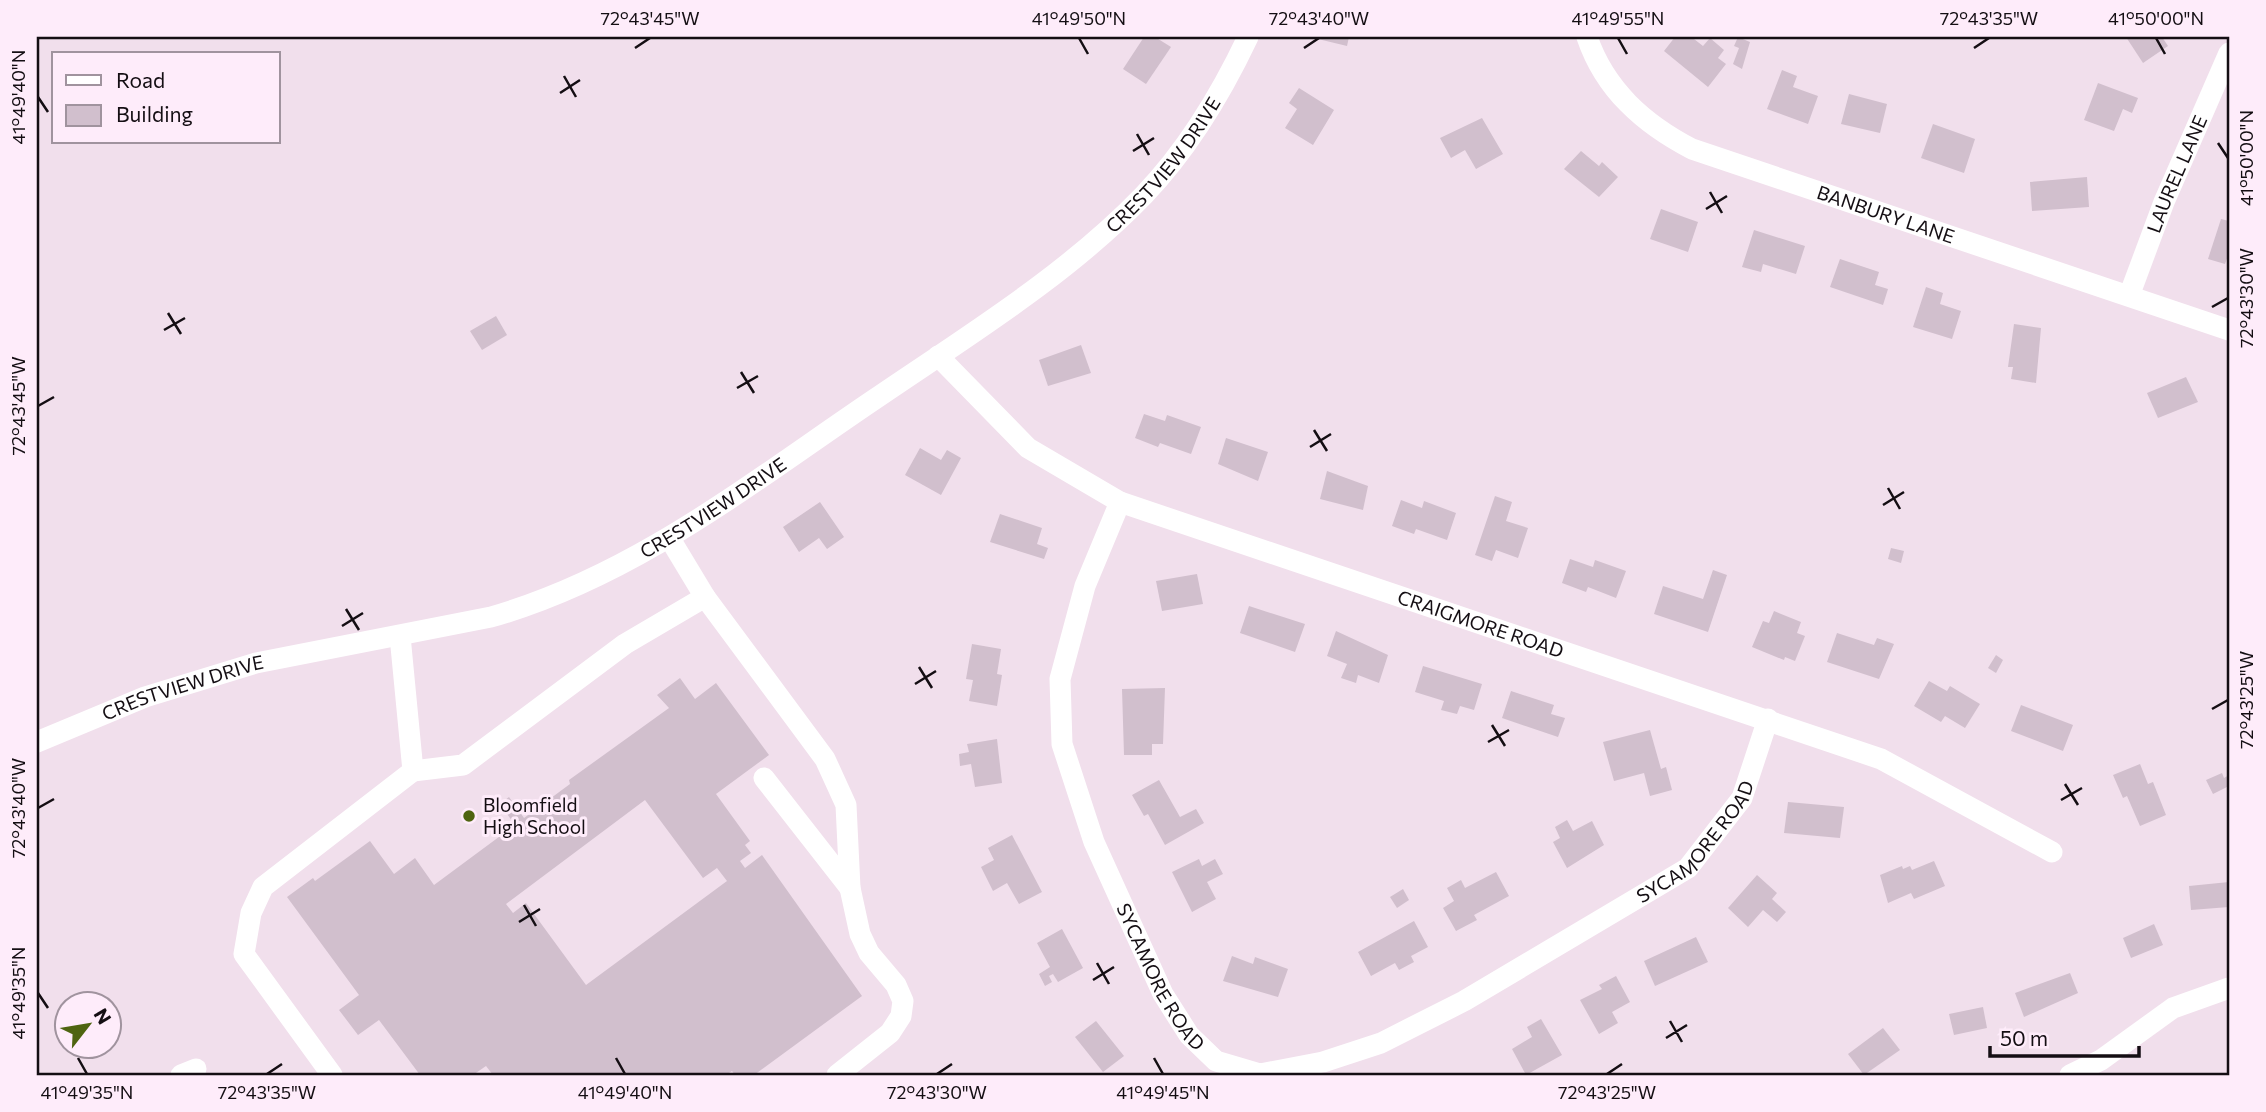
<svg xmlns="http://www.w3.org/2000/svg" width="2266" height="1112" viewBox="0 0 2266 1112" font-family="Commissioner,sans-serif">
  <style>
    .building { fill: #d1bfcd; fill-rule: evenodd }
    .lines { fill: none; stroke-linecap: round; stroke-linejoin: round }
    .minor { stroke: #fff; stroke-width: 21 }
    .ticks { fill: none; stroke: #140e13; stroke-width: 2.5 }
    .poi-dot { fill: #4e6410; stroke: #feecfa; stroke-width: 2.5 }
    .labels { text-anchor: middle; stroke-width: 6; stroke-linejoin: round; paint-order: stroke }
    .street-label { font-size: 19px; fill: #140e13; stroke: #feecfa }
    .poi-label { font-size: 19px; fill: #140e13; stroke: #feecfa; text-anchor: start }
    .neatline { fill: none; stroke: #140e13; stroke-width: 2.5 }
    .ticks-label { font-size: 18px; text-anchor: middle; fill: #140e13 }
  </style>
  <rect width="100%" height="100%" fill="#f1dfec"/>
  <g class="building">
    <path d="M1144,37H1155L1171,47L1146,84L1123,69Z"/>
    <path d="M1319,37H1349L1347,46L1318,39Z"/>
    <path d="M1675,37H1696L1694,39L1703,46L1710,38L1724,50L1718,58L1726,64L1708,87L1664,51Z"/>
    <path d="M1738,37L1750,42L1742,69L1733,64L1739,48L1734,46Z"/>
    <path d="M2126,37H2162L2168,46L2143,63Z"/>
    <path d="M1782,70L1797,76L1793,87L1818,96L1808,124L1767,109Z"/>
    <path d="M2098,83L2138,98L2132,113L2123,109L2114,131L2084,120Z"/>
    <path d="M1299,88L1334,110L1313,145L1285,128L1297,109L1289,103Z"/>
    <path d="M1849,94L1887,104L1880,133L1841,124Z"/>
    <path d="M1482,118L1503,154L1476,169L1465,150L1451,158L1440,138Z"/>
    <path d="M1933,124L1975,139L1964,173L1921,158Z"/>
    <path d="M1581,151L1599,166L1602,162L1618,177L1599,197L1564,169Z"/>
    <path d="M2087,177L2089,207L2032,211L2030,182Z"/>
    <path d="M1661,209L1698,222L1688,252L1650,239Z"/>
    <path d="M2221,219L2229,221V253L2225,264L2208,259Z"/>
    <path d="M1754,230L1805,246L1796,274L1763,264L1761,272L1742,267Z"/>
    <path d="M1840,259L1879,272L1875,285L1888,289L1883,305L1830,287Z"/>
    <path d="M1926,287L1943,293L1940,304L1961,311L1952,339L1913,327Z"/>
    <path d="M496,316L507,335L482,350L470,331Z"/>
    <path d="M2014,324L2041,328L2036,383L2011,379L2013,367H2008Z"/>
    <path d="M1081,345L1091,373L1048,386L1039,360Z"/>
    <path d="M2186,377L2198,402L2158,418L2147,393Z"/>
    <path d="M1144,414L1165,421L1167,415L1201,427L1191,454L1160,443L1158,447L1135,438Z"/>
    <path d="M1226,438L1268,452L1258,481L1218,464Z"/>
    <path d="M920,448L941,460L947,450L961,458L941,495L905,475Z"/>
    <path d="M1327,471L1368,486L1363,510L1320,499Z"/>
    <path d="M1495,496L1512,502L1506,521L1528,528L1518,558L1496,550L1492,561L1475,555Z"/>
    <path d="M1401,500L1422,508L1424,501L1456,513L1447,540L1416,529L1414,534L1392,526Z"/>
    <path d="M820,502L844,537L827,549L819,538L799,552L783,527Z"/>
    <path d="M1000,514L1042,528L1037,544L1048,548L1044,559L990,542Z"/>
    <path d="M1891,548L1904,551L1901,563L1888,559Z"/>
    <path d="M1570,559L1593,567L1595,560L1626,571L1616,598L1588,587L1586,592L1562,583Z"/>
    <path d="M1713,570L1727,575L1708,632L1654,614L1663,586L1703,599Z"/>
    <path d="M1197,574L1203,604L1162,611L1156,581Z"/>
    <path d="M1249,606L1305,624L1295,652L1240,633Z"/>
    <path d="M1774,611L1801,622L1797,633L1805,636L1795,661L1785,657L1784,660L1752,647L1763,621L1769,623Z"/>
    <path d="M1336,631L1388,655L1379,683L1358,675L1356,683L1341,678L1347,664L1327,656Z"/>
    <path d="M1837,633L1874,645L1877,638L1894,644L1879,679L1827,662Z"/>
    <path d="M972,644L1001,649L997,674L1002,675L997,706L969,701L973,680L966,679Z"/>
    <path d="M1996,655L2003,660L1996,673L1988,668Z"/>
    <path d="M1423,666L1482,684L1474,710L1460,706L1457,714L1441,710L1444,701L1415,692Z"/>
    <path d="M680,678L695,699L716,683L769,755L716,794L750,841L745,845L751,853L740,861L745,868L762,855L862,996L754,1075H735L732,1071L726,1075H493L486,1066L473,1075H420L379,1020L358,1035L339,1010L359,995L287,897L313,878L315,881L370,841L394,874L415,858L434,885L515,825L500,804L509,797L524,818L570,784L569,780L669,708L657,695ZM645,800L703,878L717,868L727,881L586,985L526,903L513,913L506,904Z"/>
    <path d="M1929,681L1947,691L1950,686L1980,704L1965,728L1945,716L1941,722L1914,706Z"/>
    <path d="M1165,688L1163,744H1152V755H1124L1122,689Z"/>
    <path d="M1511,691L1554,705L1551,714L1565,718L1558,737L1502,718Z"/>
    <path d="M2021,705L2073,725L2063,751L2011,731Z"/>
    <path d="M1650,730L1661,769L1666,767L1672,790L1650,796L1644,773L1614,781L1603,742Z"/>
    <path d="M997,739L1002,783L975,787L971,764L960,766L959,754L969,752L967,744Z"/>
    <path d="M2140,764L2148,784L2153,782L2166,815L2140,826L2127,796L2123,798L2113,775Z"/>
    <path d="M2222,773L2224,778L2229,775V786L2213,794L2206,780Z"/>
    <path d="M1159,780L1180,817L1196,809L1204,823L1165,845L1148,814L1144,816L1132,795Z"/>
    <path d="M1788,802L1844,807L1840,838L1784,833Z"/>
    <path d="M1567,820L1573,831L1592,821L1604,845L1567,868L1553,842L1560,838L1555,827Z"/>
    <path d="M1012,835L1042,892L1019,904L1007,883L993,891L981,867L994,860L988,848Z"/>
    <path d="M1199,859L1202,866L1215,859L1223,874L1207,882L1216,899L1192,912L1172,872Z"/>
    <path d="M1934,861L1945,886L1914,899L1911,893L1888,903L1880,875L1902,866L1903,869L1910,866L1912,870Z"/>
    <path d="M1496,872L1509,896L1474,915L1477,920L1456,931L1443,908L1454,901L1447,888L1461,880L1465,888Z"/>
    <path d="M1757,875L1777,893L1772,899L1786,912L1777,922L1763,910L1748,927L1728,908Z"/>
    <path d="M2229,882V907L2191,910L2189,886Z"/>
    <path d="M1403,889L1409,900L1397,908L1390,897Z"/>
    <path d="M1414,921L1428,947L1411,956L1414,962L1399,970L1395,963L1371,976L1358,952Z"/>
    <path d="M2154,924L2163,945L2131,958L2123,938Z"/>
    <path d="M1062,929L1083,968L1058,982L1053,974L1049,976L1052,982L1045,986L1039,974L1050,967L1037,943Z"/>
    <path d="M1696,937L1708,962L1655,986L1644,961Z"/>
    <path d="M1232,956L1253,964L1255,957L1288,969L1278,997L1223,981Z"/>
    <path d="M2070,973L2078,993L2024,1017L2015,993Z"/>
    <path d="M1616,976L1630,1002L1612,1012L1618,1023L1599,1034L1580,1000L1602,989L1599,985Z"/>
    <path d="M1983,1007L1987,1028L1954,1035L1949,1014Z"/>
    <path d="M1541,1019L1562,1055L1526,1075L1512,1049L1532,1037L1527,1027Z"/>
    <path d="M1096,1021L1124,1056L1103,1072L1075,1037Z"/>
    <path d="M1883,1028L1900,1050L1864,1075L1848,1054Z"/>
  </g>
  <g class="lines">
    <g class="minor">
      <path id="s1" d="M1587,37C1605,90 1644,124 1692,149L2229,330"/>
      <path id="s2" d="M2129,296L2164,202L2229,53"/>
      <path id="s3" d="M938,356L1028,448L1120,502L1881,759L2052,852"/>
      <path id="s4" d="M1120,502L1085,586L1060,679L1062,744L1094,842L1163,994L1189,1035L1216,1061L1260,1074L1323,1062L1381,1043L1464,1001L1688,868L1742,798L1768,719"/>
      <path d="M670,539L705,597"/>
      <path id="s5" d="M37,742L145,697L256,663L491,617C635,576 752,482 875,399C967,336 1066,276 1144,195C1187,150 1221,94 1248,37"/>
      <path d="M413,771L463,765L625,644L705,597L825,759L846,805L850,888L860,934L869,953L896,985L903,1001L901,1016L890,1033L837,1075"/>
      <path d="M764,778L850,888"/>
      <path d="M181,1075L196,1069"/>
      <path d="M332,1075L244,954L251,913L263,887L413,771L400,636"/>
      <path d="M2070,1075L2101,1060L2173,1008L2229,988"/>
    </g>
  </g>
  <path class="ticks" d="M1079,38L1088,54M1618,38L1627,54M2156,38L2165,54M635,48L650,38M1304,48L1319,38M1974,48L1989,38M564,76L576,97M560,93L580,80M38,97L48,112M1137,134L1149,155M2218,143L2228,158M1133,151L1154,138M1710,192L1722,213M1706,209L1727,196M2212,307L2228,298M168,313L181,334M164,330L185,318M741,372L754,393M737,388L758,376M38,406L54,397M1314,430L1327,451M1310,447L1331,434M1888,488L1900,509M1883,505L1904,492M346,609L359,630M342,626L363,613M919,667L932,688M915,684L936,671M2212,709L2228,700M1492,725L1505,746M1488,742L1509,730M2065,784L2078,805M2061,800L2082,788M38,808L54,799M524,905L536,926M519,922L540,909M1097,963L1109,984M1093,980L1114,967M38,993L48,1008M1670,1021L1682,1042M1666,1038L1687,1025M78,1058L87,1074M616,1058L625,1074M1154,1058L1163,1074M267,1074L282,1064M937,1074L952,1064M1607,1074L1622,1064"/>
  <circle class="poi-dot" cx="469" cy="816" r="7"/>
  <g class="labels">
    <g class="street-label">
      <text dy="7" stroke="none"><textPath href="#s5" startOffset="1290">CRESTVIEW DRIVE</textPath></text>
      <text dy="7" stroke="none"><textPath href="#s2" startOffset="131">LAUREL LANE</textPath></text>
      <text dy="7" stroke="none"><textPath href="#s1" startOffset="362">BANBURY LANE</textPath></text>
      <text dy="7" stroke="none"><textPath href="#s5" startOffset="721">CRESTVIEW DRIVE</textPath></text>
      <text dy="7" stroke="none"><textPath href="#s3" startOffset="616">CRAIGMORE ROAD</textPath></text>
      <text dy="7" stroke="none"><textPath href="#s5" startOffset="156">CRESTVIEW DRIVE</textPath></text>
      <text dy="7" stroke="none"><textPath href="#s4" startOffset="1157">SYCAMORE ROAD</textPath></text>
      <text dy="7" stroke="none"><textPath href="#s4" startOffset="506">SYCAMORE ROAD</textPath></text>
    </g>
    <g class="poi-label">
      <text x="483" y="812">Bloomfield<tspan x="483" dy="22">High School</tspan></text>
    </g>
  </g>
  <rect width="2266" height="1112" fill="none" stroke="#feecfa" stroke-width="77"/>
  <rect x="52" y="52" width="228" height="91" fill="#feecfa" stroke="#a0939e" stroke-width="2"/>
  <rect x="66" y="75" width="35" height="10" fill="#ffffff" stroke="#a0939e" stroke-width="2"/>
  <text x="116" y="88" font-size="21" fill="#140e13">Road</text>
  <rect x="66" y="105" width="35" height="21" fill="#d1bfcd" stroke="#a0939e" stroke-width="2"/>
  <text x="116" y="122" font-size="21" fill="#140e13">Building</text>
  <g transform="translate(88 1025) rotate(59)"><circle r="33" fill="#feecfa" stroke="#a0939e" stroke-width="2"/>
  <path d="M0-5L12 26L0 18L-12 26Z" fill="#4e6410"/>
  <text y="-10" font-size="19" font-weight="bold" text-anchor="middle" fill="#140e13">N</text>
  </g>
  <path d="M1990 1046v10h149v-10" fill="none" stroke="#140e13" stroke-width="3.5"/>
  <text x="2000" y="1046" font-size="21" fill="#140e13" stroke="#feecfa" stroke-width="5" paint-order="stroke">50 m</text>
  <rect x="38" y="38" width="2190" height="1036" class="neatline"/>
  <g class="ticks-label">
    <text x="650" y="25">72°43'45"W</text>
    <text x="1079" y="25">41°49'50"N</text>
    <text x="1319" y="25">72°43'40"W</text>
    <text x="1618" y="25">41°49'55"N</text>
    <text x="1989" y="25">72°43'35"W</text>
    <text x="2156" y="25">41°50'00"N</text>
    <text transform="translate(19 97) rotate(-90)" y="6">41°49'40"N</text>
    <text transform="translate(2247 158) rotate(-90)" y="6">41°50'00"N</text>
    <text transform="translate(2247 298) rotate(-90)" y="6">72°43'30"W</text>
    <text transform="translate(19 406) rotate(-90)" y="6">72°43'45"W</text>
    <text transform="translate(2247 700) rotate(-90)" y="6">72°43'25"W</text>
    <text transform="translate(19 808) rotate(-90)" y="6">72°43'40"W</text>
    <text transform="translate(19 993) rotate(-90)" y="6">41°49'35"N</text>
    <text x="87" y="1099">41°49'35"N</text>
    <text x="267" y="1099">72°43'35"W</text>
    <text x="625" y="1099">41°49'40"N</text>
    <text x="937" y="1099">72°43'30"W</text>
    <text x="1163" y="1099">41°49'45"N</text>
    <text x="1607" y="1099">72°43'25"W</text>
  </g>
</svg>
